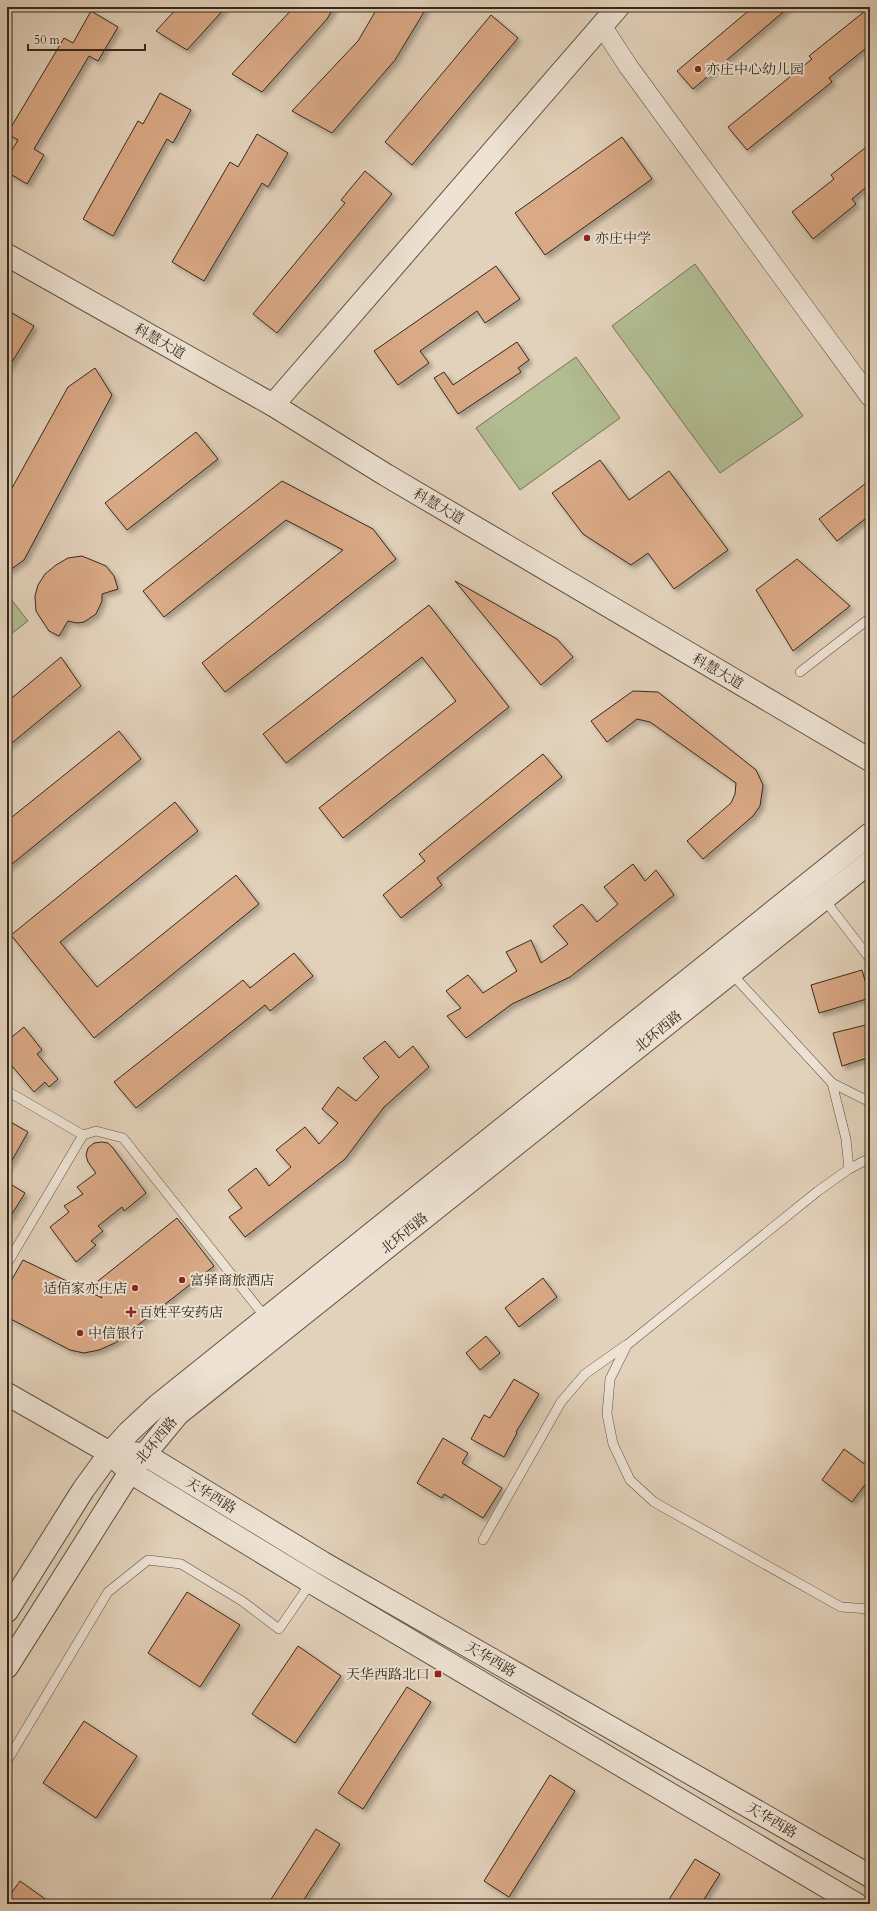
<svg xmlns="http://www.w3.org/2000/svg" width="877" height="1911" viewBox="0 0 877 1911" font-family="Cardo,'Noto Serif SC',serif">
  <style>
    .green { fill: #b2bd92; stroke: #747356 }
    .building { fill: #daa986; stroke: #35291b; filter: url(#shadow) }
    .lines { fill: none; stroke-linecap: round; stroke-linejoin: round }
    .service-casing { stroke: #605343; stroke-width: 10 }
    .minor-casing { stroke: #605343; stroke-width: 20 }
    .tertiary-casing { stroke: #605343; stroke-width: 24 }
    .service { stroke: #ede2d3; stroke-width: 9 }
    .minor { stroke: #ede2d3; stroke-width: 19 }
    .tertiary { stroke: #ede2d3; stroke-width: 22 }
    .poi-dot { fill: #8f2418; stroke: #ede2d3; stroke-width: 1.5 }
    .labels { text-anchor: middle; stroke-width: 4; stroke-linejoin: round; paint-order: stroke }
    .poi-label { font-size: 14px; fill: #35291b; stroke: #ede2d3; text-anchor: start }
    .street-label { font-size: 14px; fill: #35291b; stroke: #ede2d3 }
  </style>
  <defs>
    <filter id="shadow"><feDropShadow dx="3.5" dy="3.5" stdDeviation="2" flood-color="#0004"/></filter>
  </defs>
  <rect width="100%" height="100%" fill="#e3d2bb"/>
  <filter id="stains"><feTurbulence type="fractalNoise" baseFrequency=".005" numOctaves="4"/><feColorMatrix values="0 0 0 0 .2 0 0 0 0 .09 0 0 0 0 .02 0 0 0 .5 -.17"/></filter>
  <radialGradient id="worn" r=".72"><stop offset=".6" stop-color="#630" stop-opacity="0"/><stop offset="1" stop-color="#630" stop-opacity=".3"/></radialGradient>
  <g class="green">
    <path d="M695,264L803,416L720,473L612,326Z"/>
    <path d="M576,357L620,418L520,490L476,428Z"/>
    <path d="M7,594L28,621L7,637Z"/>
  </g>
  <g class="building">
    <path d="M178,7H226L187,50L156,31Z"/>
    <path d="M294,7H334L327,19L262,92L232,74Z"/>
    <path d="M378,7H427L395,60L332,133L292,111L358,41Z"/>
    <path d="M753,7H789L693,89L677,71Z"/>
    <path d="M870,7V45L829,78L832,82L747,150L728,127L812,59L809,56Z"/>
    <path d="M91,11L118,27L98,61L89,56L34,149L44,155L27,184L7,172V158L18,140L7,134L64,38L73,43Z"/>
    <path d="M491,15L518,38L412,165L385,142Z"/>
    <path d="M160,93L191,110L173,143L167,139L113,236L83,219L138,121L143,124Z"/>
    <path d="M257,134L288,153L268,187L262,183L204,281L172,262L230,162L238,167Z"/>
    <path d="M622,137L652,179L545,255L515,213Z"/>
    <path d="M870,144V184L852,199L856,204L813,239L792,212L834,179L831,175Z"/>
    <path d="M365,171L392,194L277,333L253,314L345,203L341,200Z"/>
    <path d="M496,266L520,299L485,323L477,311L420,351L429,363L398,385L374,351Z"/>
    <path d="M7,310L34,326L7,370Z"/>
    <path d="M517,342L529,360L518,368L521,372L458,414L434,378L444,372L453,385Z"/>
    <path d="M95,368L112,395L24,560L7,572V497L68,387Z"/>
    <path d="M196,432L218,459L127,530L105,503Z"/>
    <path d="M600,460L629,500L669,471L728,550L674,589L648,553L631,565L583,534L552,493Z"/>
    <path d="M870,480V515L837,541L819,519Z"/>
    <path d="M282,481L373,529L396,559L225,692L202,663L343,550L286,520L164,617L143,591Z"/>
    <path d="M82,556L106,566L114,576L118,589L102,594V601L96,614L84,622L77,623L68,621L59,636L49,631L36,611L35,596L38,585L45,574L56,565L68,558Z"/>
    <path d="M797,559L850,606L793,651L756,590Z"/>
    <path d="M455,581L557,639L573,657L541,685Z"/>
    <path d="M429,605L509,707L343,838L319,808L456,701L422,657L286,763L263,734Z"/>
    <path d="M61,657L81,686L7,747V702Z"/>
    <path d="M633,691L658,692L756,770L763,785L760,806L753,816L703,859L687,841L731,803L735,794L736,783L650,722L637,719L607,742L591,721Z"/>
    <path d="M119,731L141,759L7,868V821Z"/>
    <path d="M543,754L562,777L437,878L442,885L401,918L383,895L425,861L419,854Z"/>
    <path d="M175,802L198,831L60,942L97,987L236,875L259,904L94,1038L11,935Z"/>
    <path d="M633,864L645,881L656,870L674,895L570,977L512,1004L466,1038L447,1016L461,1008L446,991L468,975L483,993L517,971L506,952L531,940L541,963L568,944L553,926L582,904L597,922L618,904L604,887Z"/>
    <path d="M294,953L313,976L270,1011L265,1005L136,1108L114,1082L243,980L250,988Z"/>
    <path d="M862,970L870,998L819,1013L811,985Z"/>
    <path d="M870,1024V1057L842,1066L833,1033Z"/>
    <path d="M24,1027L42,1050L37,1054L58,1079L49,1087L45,1082L34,1092L7,1060V1041Z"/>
    <path d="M385,1041L399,1058L413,1046L429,1067L384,1107L345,1159L245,1237L229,1217L242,1208L228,1190L256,1168L269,1186L291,1167L276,1150L305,1127L319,1144L338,1123L322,1109L338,1087L356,1101L379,1077L363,1058Z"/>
    <path d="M7,1120L28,1132L7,1169Z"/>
    <path d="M102,1142L108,1143L113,1148L146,1193L124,1211L122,1207L98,1226L103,1231L91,1241L96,1245L76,1262L50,1227L69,1212L64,1206L83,1194L77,1187L96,1173L88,1162L86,1155L88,1148L94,1143Z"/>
    <path d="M7,1182L25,1193L7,1222Z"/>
    <path d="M177,1218L214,1266L115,1343L99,1350L84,1353L70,1350L7,1317V1288L23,1260L102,1298L93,1285Z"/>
    <path d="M543,1278L557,1297L519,1327L505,1308Z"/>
    <path d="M486,1336L500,1353L480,1370L466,1353Z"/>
    <path d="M514,1379L539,1394L516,1432L517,1433L504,1457L471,1439L484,1415L490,1418Z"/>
    <path d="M443,1438L468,1453L462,1463L502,1488L483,1518L444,1494L442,1498L417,1483Z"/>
    <path d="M844,1449L870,1468V1478L852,1502L822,1480Z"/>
    <path d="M187,1592L240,1625L200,1687L148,1653Z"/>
    <path d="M298,1646L341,1676L295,1743L252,1714Z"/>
    <path d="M407,1687L431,1702L363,1809L338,1793Z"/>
    <path d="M84,1721L137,1756L96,1818L43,1783Z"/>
    <path d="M550,1775L575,1791L509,1897L484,1881Z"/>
    <path d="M316,1829L340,1844L301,1904H268Z"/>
    <path d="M695,1859L720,1874L701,1904H666Z"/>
    <path d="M20,1881L52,1904H7V1899Z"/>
  </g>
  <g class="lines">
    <g class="service-casing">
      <g id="service">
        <path d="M800,672L870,618"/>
        <path d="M824,899L870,959"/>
        <path d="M731,973L832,1083"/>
        <path d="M7,1091L83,1135L96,1131L123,1138L266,1318"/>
        <path d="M870,1158L849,1169L818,1191L627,1345L610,1379L607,1414L613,1444L630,1480L654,1502L841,1607L870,1609"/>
        <path d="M849,1169L846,1139L832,1083L870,1102"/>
        <path d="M7,1264L83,1135"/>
        <path d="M483,1540L561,1402L585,1374L626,1345"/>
        <path d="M7,1761L108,1592L148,1560L181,1564L242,1601L279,1629L312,1581"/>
      </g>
    </g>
    <g class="minor-casing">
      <path id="minor" d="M602,26L628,66L870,397"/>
    </g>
    <g class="tertiary-casing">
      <g id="tertiary">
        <path d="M7,255L273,405L386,475L870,760"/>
        <path d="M273,405L618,7"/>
        <path d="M7,1394L110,1453L130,1472L311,1582L856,1904"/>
        <path d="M129,1453L144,1454L323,1563L870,1876"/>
        <path d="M7,1611L83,1490L110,1453L129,1432L158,1405L870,834"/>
        <path d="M7,1667L130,1472L178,1414L870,862"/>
      </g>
    </g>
    <use href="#service" class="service"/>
    <use href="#minor" class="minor"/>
    <use href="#tertiary" class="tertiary"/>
  </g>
  <g class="poi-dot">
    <circle cx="698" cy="69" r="4"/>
    <circle cx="587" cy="238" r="4"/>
    <circle cx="182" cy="1280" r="4"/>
    <circle cx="135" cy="1288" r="4"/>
    <path d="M129 1306h4v4h4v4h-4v4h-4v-4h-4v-4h4z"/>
    <circle cx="80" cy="1333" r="4"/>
    <rect x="434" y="1670" width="8" height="8" rx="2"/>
  </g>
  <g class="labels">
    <g class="poi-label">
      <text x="706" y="74">亦庄中心幼儿园</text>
      <text x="595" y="243">亦庄中学</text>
      <text x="190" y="1285">富驿商旅酒店</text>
      <text x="127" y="1293" text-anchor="end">适佰家亦庄店</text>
      <text x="139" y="1317">百姓平安药店</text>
      <text x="88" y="1338">中信银行</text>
      <text x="430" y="1679" text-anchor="end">天华西路北口</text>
    </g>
    <g class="street-label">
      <text transform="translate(160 341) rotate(30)" y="5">科慧大道</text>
      <text transform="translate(439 506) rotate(30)" y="5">科慧大道</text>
      <text transform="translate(718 671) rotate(30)" y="5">科慧大道</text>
      <text transform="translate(658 1031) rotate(-39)" y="5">北环西路</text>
      <text transform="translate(404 1233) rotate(-39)" y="5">北环西路</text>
      <text transform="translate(156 1440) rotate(-50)" y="5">北环西路</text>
      <text transform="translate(211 1495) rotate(31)" y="5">天华西路</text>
      <text transform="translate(491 1659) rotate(30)" y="5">天华西路</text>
      <text transform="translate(772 1820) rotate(30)" y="5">天华西路</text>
    </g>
  </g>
  <rect width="877" height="1911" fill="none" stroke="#e3d2bb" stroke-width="24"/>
  <rect x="8" y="8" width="861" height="1895" fill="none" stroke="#35291b" stroke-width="2"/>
  <rect x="12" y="12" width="853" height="1887" fill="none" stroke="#35291b"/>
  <path d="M28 44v6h117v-6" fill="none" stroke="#35291b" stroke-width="2"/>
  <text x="34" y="44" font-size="12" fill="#35291b" stroke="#ede2d3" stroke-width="3" paint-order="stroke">50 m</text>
  <rect width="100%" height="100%" filter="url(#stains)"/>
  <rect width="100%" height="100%" fill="url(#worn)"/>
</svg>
